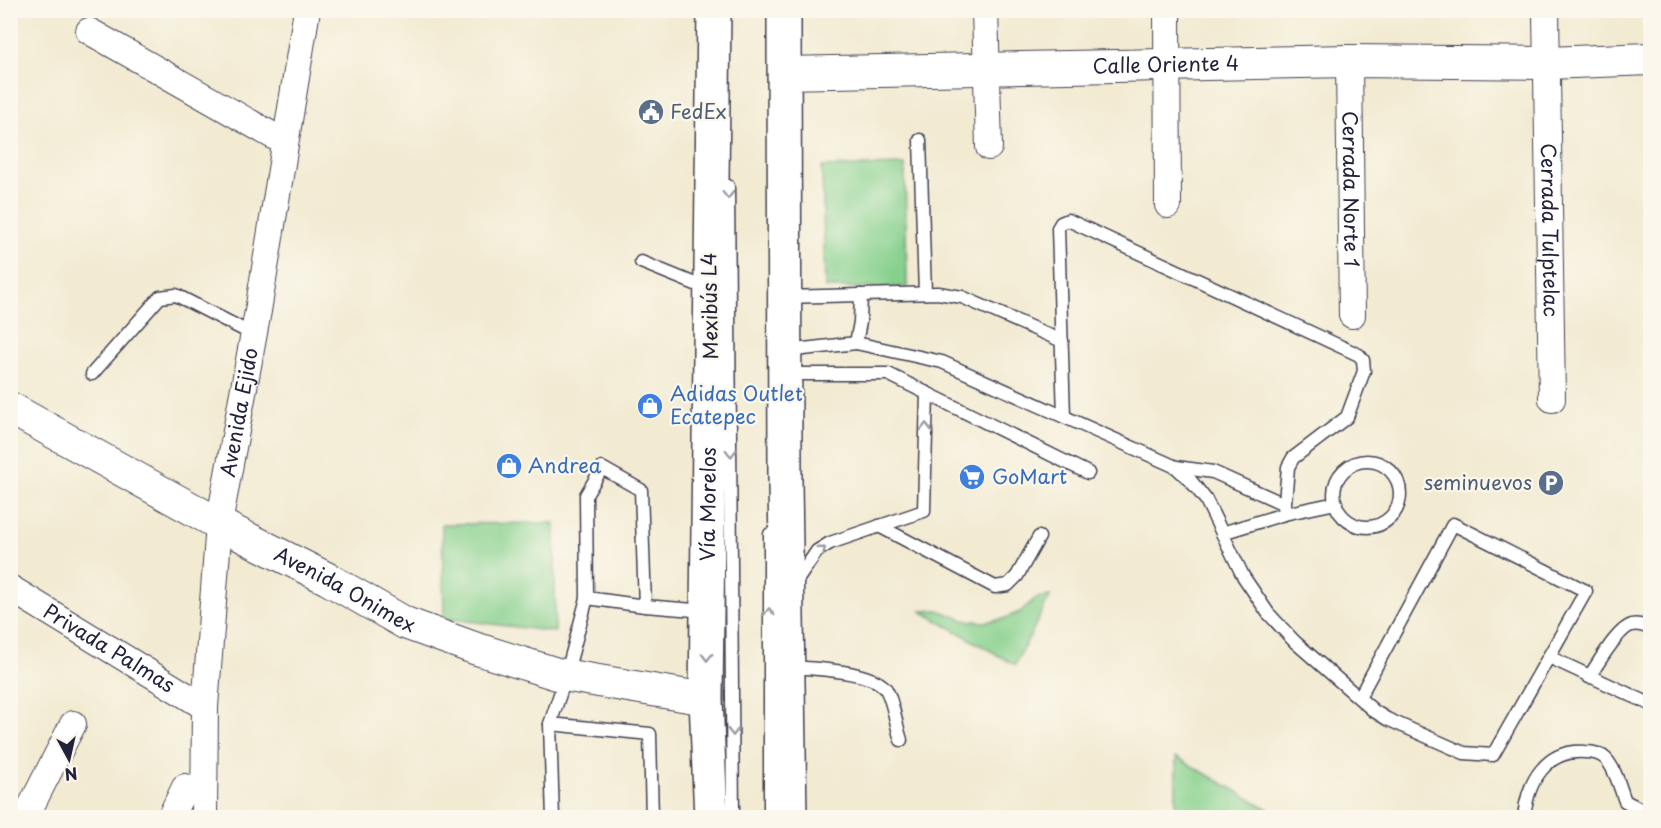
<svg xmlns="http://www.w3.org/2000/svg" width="1661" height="828" viewBox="0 0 1661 828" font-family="'Playpen Sans',sans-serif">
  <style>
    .green { fill: #86d08c; stroke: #547964; stroke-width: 1.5 }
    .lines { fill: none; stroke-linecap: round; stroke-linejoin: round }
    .service-casing { stroke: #414052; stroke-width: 15 }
    .minor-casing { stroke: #414052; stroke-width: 28 }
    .tertiary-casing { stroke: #414052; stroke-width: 34 }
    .primary-casing { stroke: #414052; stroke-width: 36 }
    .service { stroke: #fff; stroke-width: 12 }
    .minor { stroke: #fff; stroke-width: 26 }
    .tertiary { stroke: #fff; stroke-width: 32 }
    .primary { stroke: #fff; stroke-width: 33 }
    .oneway { stroke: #9c9ca7 }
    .labels { text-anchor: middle; stroke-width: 4.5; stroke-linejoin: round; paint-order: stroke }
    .street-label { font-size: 20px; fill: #22223b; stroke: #fbf7ec }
    .service-label { font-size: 20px; fill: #4e5e75; stroke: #fbf7ec; text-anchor: start }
    .shop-label { font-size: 20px; fill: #366cbe; stroke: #fbf7ec; text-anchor: start }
  </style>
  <rect width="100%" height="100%" fill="#fbf7ec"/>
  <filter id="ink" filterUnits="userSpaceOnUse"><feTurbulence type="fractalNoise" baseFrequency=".0167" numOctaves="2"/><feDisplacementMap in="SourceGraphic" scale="12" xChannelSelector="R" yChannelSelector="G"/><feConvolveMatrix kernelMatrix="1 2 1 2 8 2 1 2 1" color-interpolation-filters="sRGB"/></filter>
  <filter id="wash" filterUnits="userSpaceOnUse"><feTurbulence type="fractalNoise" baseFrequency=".008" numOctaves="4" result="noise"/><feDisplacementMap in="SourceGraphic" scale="24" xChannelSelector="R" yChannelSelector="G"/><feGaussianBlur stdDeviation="1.35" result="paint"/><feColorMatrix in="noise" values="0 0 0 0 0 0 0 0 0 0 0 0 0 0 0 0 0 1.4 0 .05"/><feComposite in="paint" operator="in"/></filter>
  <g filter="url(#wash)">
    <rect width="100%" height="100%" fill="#f2ead1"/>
    <g class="green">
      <path d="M905,165L907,287L825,288L822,167Z"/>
      <path d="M555,523V632L444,618L442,524Z"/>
      <path d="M1050,596L1015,665L921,611L938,610L964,620L985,622L1003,619L1020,612L1036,598Z"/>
      <path d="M1176,757L1282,817H1283H1176Z"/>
    </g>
  </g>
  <g filter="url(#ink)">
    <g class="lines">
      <g class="service-casing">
        <g id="service">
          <path d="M920,140L925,293"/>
          <path d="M728,186L733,818"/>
          <path d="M641,262L710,290"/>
          <path d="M861,295L860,322L856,343L942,362L1176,467L1191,481L1206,500L1243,576L1268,613L1295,642L1374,711L1387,719L1464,753L1493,755L1586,591L1453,524L1359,698"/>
          <path d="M785,297L938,293L962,297L1062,341"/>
          <path d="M786,351L856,343"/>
          <path d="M92,374L160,297L176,295L254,335"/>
          <path d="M785,374H888L1088,473"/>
          <path d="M1064,416L1058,228L1061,223L1068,220L1359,355L1363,360L1364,371L1347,417L1293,458L1288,467L1284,514L1222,533"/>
          <circle cx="1367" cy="494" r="33"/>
          <path d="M1176,467L1213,472L1284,504"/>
          <path d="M1284,514L1336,503"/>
          <path d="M879,526L995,587L1008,585L1017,576L1039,537"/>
          <path d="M770,534V818"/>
          <path d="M794,585L817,551L830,543L924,511L927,393"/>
          <path d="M587,598L645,606"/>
          <path d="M1549,657L1650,704"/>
          <path d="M789,667C810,668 877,671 887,691C894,705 896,725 901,740"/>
          <path d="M1589,677C1598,664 1618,628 1632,625C1639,623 1644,626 1650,628"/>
          <path d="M550,724L650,734L652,818"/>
          <path d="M553,818L550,724L566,676L587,598L586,495L602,468L641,490L645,606L706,611"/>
          <path d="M1524,818C1527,782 1546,749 1585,752C1593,752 1601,754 1606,759C1616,770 1620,788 1625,801L1650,814"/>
        </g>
      </g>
      <g class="minor-casing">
        <g id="minor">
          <path d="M985,10L989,147"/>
          <path d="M1167,10L1168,205"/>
          <path id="s1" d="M1546,10L1552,399"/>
          <path d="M89,31L284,142"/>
          <path id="s2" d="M1349,61L1352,315"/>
          <path id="s3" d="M10,588L205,707"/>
          <path d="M25,818L73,724"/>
          <path d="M170,818L185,787"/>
          <path id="s4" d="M204,818L205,707L219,524L258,311L307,10"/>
        </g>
      </g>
      <g class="tertiary-casing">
        <g id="tertiary">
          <path id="s5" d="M785,73L1349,61L1547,63L1650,59"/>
          <path id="s6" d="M10,408L219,524L328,579L405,623L474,648L557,674L706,699"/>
        </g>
      </g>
      <g class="primary-casing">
        <g id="primary">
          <path d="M784,10L785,482L790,818"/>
          <path id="s7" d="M711,818L706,699L714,10"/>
        </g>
      </g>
      <use href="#service" class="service"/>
      <use href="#minor" class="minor"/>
      <use href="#tertiary" class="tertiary"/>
      <use href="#primary" class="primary"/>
    </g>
    <defs><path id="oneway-chevron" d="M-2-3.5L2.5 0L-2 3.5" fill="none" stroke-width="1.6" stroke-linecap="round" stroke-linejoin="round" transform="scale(1.5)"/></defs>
    <g class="oneway">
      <use href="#oneway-chevron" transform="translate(728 195) rotate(89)"/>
      <use href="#oneway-chevron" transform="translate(926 427) rotate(-89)"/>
      <use href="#oneway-chevron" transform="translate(731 453) rotate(89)"/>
      <use href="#oneway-chevron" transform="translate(822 550) rotate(-39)"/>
      <use href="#oneway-chevron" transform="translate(769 612) rotate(-90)"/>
      <use href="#oneway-chevron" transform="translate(707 657) rotate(91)"/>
      <use href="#oneway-chevron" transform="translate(733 732) rotate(90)"/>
    </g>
  </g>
  <defs>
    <g id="civic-disc" transform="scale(1.35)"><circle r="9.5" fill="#5c6f8a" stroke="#fbf7ec"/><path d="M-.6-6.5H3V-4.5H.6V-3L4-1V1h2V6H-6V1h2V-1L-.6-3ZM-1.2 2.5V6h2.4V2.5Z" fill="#fff"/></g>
    <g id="shop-disc" transform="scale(1.35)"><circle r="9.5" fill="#3f7fe0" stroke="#fbf7ec"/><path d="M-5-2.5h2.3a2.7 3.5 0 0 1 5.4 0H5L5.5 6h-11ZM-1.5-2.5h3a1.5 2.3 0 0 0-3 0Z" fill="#fff"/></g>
    <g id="supermarket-disc" transform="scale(1.35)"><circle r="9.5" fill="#3f7fe0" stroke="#fbf7ec"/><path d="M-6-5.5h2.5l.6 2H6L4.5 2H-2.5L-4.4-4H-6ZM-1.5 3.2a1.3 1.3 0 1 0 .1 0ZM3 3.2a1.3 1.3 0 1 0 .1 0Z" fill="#fff"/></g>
    <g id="parking-disc" transform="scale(1.35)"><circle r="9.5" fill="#5c6f8a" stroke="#fbf7ec"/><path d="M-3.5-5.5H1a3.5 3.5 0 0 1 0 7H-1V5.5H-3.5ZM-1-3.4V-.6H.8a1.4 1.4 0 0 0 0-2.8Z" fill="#fff"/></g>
  </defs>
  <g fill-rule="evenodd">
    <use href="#civic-disc" x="651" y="112"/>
    <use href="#shop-disc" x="650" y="406"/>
    <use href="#shop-disc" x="509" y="466"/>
    <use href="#supermarket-disc" x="972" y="477"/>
    <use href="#parking-disc" x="1551" y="483"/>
  </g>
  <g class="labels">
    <g class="street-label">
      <text dy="7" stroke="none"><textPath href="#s5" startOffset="381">Calle Oriente 4</textPath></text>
      <text dy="7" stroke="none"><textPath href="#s2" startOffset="128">Cerrada Norte 1</textPath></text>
      <text dy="7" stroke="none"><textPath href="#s1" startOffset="220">Cerrada Tulptelac</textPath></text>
      <text transform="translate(710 306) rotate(-91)" y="7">Mexibús L4</text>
      <text dy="7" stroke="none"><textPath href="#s4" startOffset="408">Avenida Ejido</textPath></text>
      <text dy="7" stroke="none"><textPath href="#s7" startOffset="314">Vía Morelos</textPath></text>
      <text dy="7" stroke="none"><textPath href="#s6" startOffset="381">Avenida Onimex</textPath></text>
      <text dy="7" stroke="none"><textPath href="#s3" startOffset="116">Privada Palmas</textPath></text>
    </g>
    <g class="service-label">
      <text x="670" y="119">FedEx</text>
      <text x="1532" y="490" text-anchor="end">seminuevos</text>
    </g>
    <g class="shop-label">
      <text x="670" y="401">Adidas Outlet<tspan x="670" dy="23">Ecatepec</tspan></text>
      <text x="528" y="473">Andrea</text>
      <text x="992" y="484">GoMart</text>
    </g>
  </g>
  <rect width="1661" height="828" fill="none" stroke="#fbf7ec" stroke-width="36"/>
  <g transform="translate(69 759) rotate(172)" stroke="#fbf7ec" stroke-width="4.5" paint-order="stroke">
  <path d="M0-4.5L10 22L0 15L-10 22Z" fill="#22223b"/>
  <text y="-9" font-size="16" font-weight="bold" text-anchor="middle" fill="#22223b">N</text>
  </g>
</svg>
